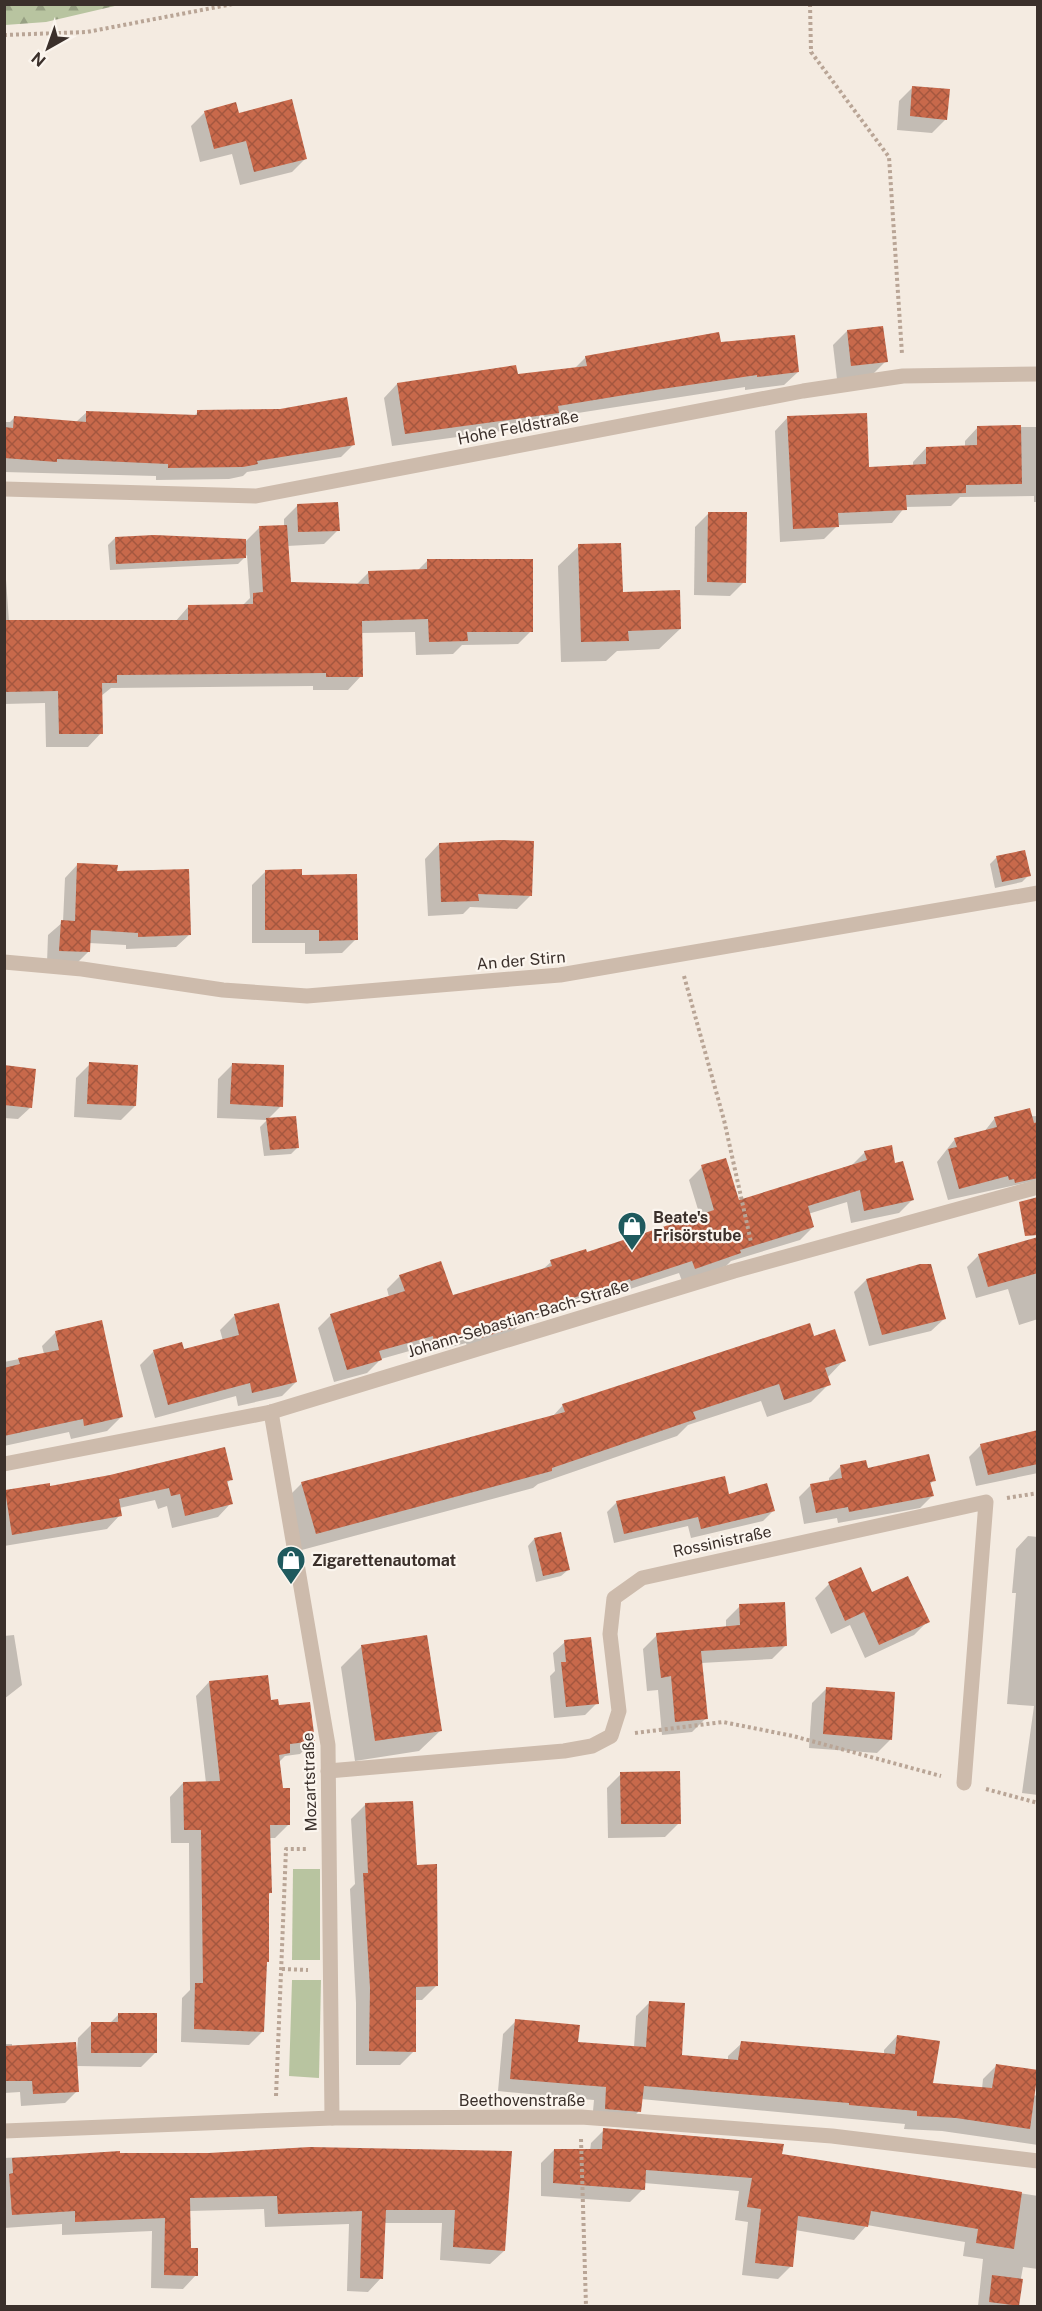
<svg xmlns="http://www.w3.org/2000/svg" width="1042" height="2311" viewBox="0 0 1042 2311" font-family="'Public Sans',sans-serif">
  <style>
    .grass { fill: #b8c4a0 }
    .forest { fill: url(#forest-firs) }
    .shadow { fill: #0003 }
    .building { fill: url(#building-cross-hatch) }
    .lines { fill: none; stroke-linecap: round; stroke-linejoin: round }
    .path { stroke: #b9a596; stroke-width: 4; stroke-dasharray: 3 3; stroke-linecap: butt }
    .minor { stroke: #cdbbac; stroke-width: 15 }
    .labels { text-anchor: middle; stroke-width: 4.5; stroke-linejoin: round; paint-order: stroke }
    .street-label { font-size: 16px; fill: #3b302b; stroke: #fbf5ee }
    .poi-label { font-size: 16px; font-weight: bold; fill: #3b302b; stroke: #fbf5ee; text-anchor: start }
  </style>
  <defs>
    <pattern id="forest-firs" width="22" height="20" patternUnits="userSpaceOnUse" patternTransform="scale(1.5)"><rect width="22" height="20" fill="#b8c4a0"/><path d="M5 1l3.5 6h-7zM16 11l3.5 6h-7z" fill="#97a083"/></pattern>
    <pattern id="building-cross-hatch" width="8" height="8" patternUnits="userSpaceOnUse" patternTransform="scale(1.5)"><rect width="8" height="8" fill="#c8694b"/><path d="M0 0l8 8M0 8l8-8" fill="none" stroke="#a4573f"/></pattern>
  </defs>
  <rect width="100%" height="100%" fill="#f4ebe1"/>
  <g class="grass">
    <path d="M293,1869H320V1960H292Z"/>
    <path d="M292,1980H321L319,2078L289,2076Z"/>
  </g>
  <path class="forest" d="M5,4H119V5L46,22L5,25Z"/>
  <g class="shadow">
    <path d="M913,87L946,119L932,133L897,130L899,101Z"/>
    <path d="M205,112L238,115L306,158L292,172L240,185L232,154L200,162L191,126Z"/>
    <path d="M847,331L886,361L872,375L837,379L833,345Z"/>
    <path d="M719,343L798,372L784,385L745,390V387L552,417L544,425L392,446L384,398L397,384L516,376L574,369L586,357Z"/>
    <path d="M87,412L193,417L198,412L354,444L341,457L247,472L243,476L229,479L156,480V476L4,472V422H10L15,417L76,422Z"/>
    <path d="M788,417L868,468L913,466V462L926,448L965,447V441L978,427H1038V502H1034V496L960,497L951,506L905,507L892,523L838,525L824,539L780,542L775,431Z"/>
    <path d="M298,505L338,530L324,544L287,546L289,583L356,585L369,572L417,571L427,561L531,631L518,644L462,645L453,654L416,655L415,632L361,633V676L348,690H313V686L111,688L101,696V733L88,747H46L45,703L4,704V551L9,622H175L188,607L242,606L250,598L247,555L238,564L110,570L108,545L115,538L244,543L259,528L284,526V519Z"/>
    <path d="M709,513L744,582L730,596L694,595L695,527Z"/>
    <path d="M579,546L622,593L680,629L659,649L617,651L606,661L561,662L558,566Z"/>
    <path d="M439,844L531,895L517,909L470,907L463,914L428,916L425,859Z"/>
    <path d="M997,857L1029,875L1022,882L995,888L990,864Z"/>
    <path d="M78,864L116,873L190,934L176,947L126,949V945L89,943V951L75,965L47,963L48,935L63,922L65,878Z"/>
    <path d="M266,871L301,877L356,939L342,953L305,954V943H252V885Z"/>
    <path d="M90,1064L135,1106L121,1120L74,1117L76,1078Z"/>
    <path d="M232,1065L281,1106L267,1120L298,1147L291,1154L264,1156L260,1127L267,1120L217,1118L218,1079Z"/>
    <path d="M4,1067L31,1107L18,1119L4,1118Z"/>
    <path d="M1038,1116V1180L948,1200L937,1162L955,1139L984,1132L995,1118Z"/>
    <path d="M865,1152L894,1165L912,1200L899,1213L851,1223L847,1202L808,1214L813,1227L800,1240L731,1261L726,1266L682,1281L679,1273L618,1293L617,1291L520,1324L507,1338L468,1350L466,1343L422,1355L420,1348L381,1359L367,1373L334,1382L318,1328L331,1315L389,1297L387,1289L400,1276L452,1297L542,1270L551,1262L586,1253L700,1216L689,1180L702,1167L738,1202L852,1165Z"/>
    <path d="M1038,1239V1319L1019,1325L1008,1289L976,1298L967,1267L979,1255Z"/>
    <path d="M866,1280L944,1319L931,1331L869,1346L854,1292Z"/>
    <path d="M234,1316L296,1382L282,1396L238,1406L236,1396L155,1418L140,1365L154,1351H183L223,1341L220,1330Z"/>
    <path d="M56,1332L121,1417L107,1431L71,1439L69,1432L4,1446V1362L44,1354L42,1346Z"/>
    <path d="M813,1338L844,1360L827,1378L829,1384L811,1402L767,1417L761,1401L688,1425L677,1436L538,1484L533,1488L298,1551L284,1501L302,1483L552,1417L563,1405Z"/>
    <path d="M1038,1432V1473L976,1486L969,1457L981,1445Z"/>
    <path d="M841,1466L934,1480L929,1485L932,1496L920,1508L838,1523L837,1518L804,1524L799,1497L811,1485L829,1482V1478Z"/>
    <path d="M231,1479L226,1484L231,1503L218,1517L172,1528L167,1506L158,1509L155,1500L119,1508L120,1515L107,1529L4,1546L6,1492Z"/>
    <path d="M728,1496L773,1511L763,1521L691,1538L688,1526L614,1543L607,1512L617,1502Z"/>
    <path d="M1028,1536L1038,1537V1795L1022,1793L1034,1706L1007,1704L1016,1593H1012L1016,1549Z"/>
    <path d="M534,1539L568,1570L561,1576L536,1582L528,1546Z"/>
    <path d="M829,1584L871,1594L928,1621L914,1635L865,1658L850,1625L831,1634L815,1598Z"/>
    <path d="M740,1606L786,1645L772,1659L701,1663L706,1718L692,1732L662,1735L658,1690L647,1691L643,1649L657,1635L726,1628V1620Z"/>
    <path d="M14,1635L22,1685L4,1699V1636Z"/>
    <path d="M565,1642L597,1703L585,1715L554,1718L550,1676L555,1671L553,1653Z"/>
    <path d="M362,1646L440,1731L419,1751L355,1761L341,1667Z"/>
    <path d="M209,1682L269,1702L313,1741L300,1754L285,1756L279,1762L288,1825L275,1838H269L271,1892L268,1895L263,2031L249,2045L181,2042L182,1998L190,1990L189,1843H171L170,1797L183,1783H206L196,1696Z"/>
    <path d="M826,1689L891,1739L877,1753L809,1748L812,1703Z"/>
    <path d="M621,1774L679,1823L665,1837L608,1838L607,1788Z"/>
    <path d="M365,1805L416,1866L436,1986L422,2000H414V2051L400,2065H356V2003L350,1889L355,1884L351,1819Z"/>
    <path d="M650,2002L680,2056L728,2060V2056L742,2043L884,2054V2050L897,2036L932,2084L982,2089L983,2079L996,2066L1033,2095L1038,2096V2145L942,2131L904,2129L905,2124L641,2099L639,2111L626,2124L592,2122L594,2100L498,2091L503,2034L516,2021L577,2043L634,2047L636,2016Z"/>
    <path d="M119,2014L155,2053L141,2067L76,2066L77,2091L65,2103L21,2106L20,2092L4,2093V2044H12V2048L77,2052L78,2038L92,2024H109Z"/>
    <path d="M604,2130L760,2142L782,2145L780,2156L1038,2196V2269L1023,2267L1016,2306H978L983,2259L963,2256L965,2242L867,2225L854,2240L795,2230L791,2266L778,2279L742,2275L748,2222L735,2220L739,2191L644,2183L643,2189L630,2202L541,2196V2163L554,2150L590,2151L591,2143Z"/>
    <path d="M119,2152V2155L510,2153L504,2251L490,2264L440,2260L442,2223H384L381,2278L368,2292L347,2291L349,2224L265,2227L264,2209L189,2211V2250L196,2275L183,2289L151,2288L152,2231L62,2235V2224L4,2228V2158Z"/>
  </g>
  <g class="building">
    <path d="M912,86L950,89L947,120L910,116Z"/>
    <path d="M292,99L307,159L254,172L246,141L214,149L204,111L236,102L239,113Z"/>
    <path d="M883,326L888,362L851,366L847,330Z"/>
    <path d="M719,332L721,342L795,335L799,372L757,377V375L655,390L558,406L559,413L405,434L397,383L516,365L518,374L587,366L585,356Z"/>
    <path d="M347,397L355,445L257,461L258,464L243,467L168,468V464L57,459V462L4,458V427L13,428L14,416L86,422V411L197,415V410L280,409Z"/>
    <path d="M867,413L869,467L926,464V447L977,445V426L1021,425L1022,484L966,485V493L906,495L907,510L838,513L839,527L793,529L787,416Z"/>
    <path d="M338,502L340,531L298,532L297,504Z"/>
    <path d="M708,512H747L746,583L707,582Z"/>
    <path d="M287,525L291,582L369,584L368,571L427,569V559H533V632H467L468,641L429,642L428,619L362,621L363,677H326V673L117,675V683H102L103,734H59L58,691L4,692V620H188V605L253,604V593L263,592L259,526Z"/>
    <path d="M154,535L246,539V558L116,564L115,537Z"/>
    <path d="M621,543L623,592L680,590L681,629L628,631L629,641L581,642L578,544Z"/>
    <path d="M500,840L534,841L532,896L478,894L479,901L441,902L439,843Z"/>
    <path d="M1025,850L1031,876L1002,882L996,856Z"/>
    <path d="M77,863L118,865L117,871L189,869L191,935L138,937V933L91,930L90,952L59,951L61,920L75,921Z"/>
    <path d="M302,869V875L357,874L358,940L319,941V930H265V870Z"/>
    <path d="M89,1062L138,1065L136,1106L87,1104Z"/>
    <path d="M232,1063L284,1065L283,1107L230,1104Z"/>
    <path d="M4,1065L36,1069L32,1108L4,1105Z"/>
    <path d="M1030,1108L1034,1123L1038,1122V1178L1015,1183L1014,1179L1009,1180L1008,1176L959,1189L948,1149L957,1147L954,1138L997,1127L994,1117Z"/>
    <path d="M296,1116L299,1148L270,1150L266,1118Z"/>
    <path d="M892,1145L895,1163L903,1161L914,1200L864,1211L860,1190L808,1206L814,1227L740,1250L741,1253L695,1269L692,1261L631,1281L630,1279L519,1316L522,1325L481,1338L479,1331L434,1343L433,1336L379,1351L382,1360L347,1370L330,1314L405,1291L399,1275L441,1261L453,1295L552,1266L550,1260L586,1249L587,1252L714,1210L701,1165L726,1158L739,1200L867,1160L864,1151Z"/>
    <path d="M1038,1197V1235L1025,1236L1019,1202Z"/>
    <path d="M1038,1237V1273L988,1287L978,1254Z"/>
    <path d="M920,1264H931L946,1319L882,1335L866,1279Z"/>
    <path d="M279,1303L297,1382L252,1393L250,1383L168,1405L153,1350L182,1342L184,1349L239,1335L234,1314Z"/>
    <path d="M102,1320L123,1417L84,1426L83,1419L4,1436V1368L20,1364L18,1358L59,1350L55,1331Z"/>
    <path d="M810,1323L814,1336L835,1329L846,1361L825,1368L831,1385L784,1400L779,1384L693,1412L696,1419L552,1468V1471L316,1534L301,1482L565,1412L562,1404Z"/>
    <path d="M1038,1430V1464L988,1475L980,1444Z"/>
    <path d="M225,1447L233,1480L227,1481L233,1504L185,1516L180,1494L171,1496L169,1488L119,1499L122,1516L12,1535L5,1490L50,1483V1486L110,1475Z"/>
    <path d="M929,1454L936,1481L930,1482L934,1496L849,1512L848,1507L816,1513L810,1484L842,1478L840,1465L866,1460L868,1468Z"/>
    <path d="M725,1476L729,1494L767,1483L775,1511L701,1529L698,1517L624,1534L616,1501Z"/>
    <path d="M561,1532L570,1570L543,1576L534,1538Z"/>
    <path d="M861,1567L872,1592L908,1576L930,1622L879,1645L864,1612L845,1621L828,1582Z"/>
    <path d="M785,1602L787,1646L701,1651L708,1719L675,1722L671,1676L661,1678L656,1633L740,1625L739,1604Z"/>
    <path d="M427,1635L442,1731L375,1741L361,1645Z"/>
    <path d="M591,1637L599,1704L566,1707L561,1662H566L564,1640Z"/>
    <path d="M268,1675L271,1700L278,1699L279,1705L310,1702L315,1741L290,1744V1753L279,1755L283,1788H290V1825H270L272,1893H269V1962H267L264,2032L194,2029L195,1983H203L201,1830H184L183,1782L220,1781L209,1681Z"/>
    <path d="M826,1687L895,1692L892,1740L823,1734Z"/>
    <path d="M680,1771L681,1824H621L620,1772Z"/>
    <path d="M413,1801L417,1865L437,1864L438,1986L416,1987V2052L369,2051L370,1988L363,1873H368L365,1803Z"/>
    <path d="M649,2001L685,2003L682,2055L738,2060L741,2041L895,2054L897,2035L940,2041L933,2083L992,2088L996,2064L1038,2070L1030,2129L956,2118L917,2116V2111L849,2105V2103L644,2086L641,2112L605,2109L606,2087L510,2079L515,2019L580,2025L578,2042L646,2047Z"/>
    <path d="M118,2013H157V2053H91V2022H118Z"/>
    <path d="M76,2042L79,2092L33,2094L32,2081H4V2046Z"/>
    <path d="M603,2128L784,2144L782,2154L1022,2192L1014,2249L976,2243L978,2229L871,2211L868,2227L798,2216L793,2267L755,2263L761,2209L747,2207L752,2178L646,2170L645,2190L553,2183L554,2149H602Z"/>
    <path d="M310,2147L512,2151L505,2251L453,2247L455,2210H386L383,2279L360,2278L362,2211L278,2214L277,2196L190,2198L191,2248H198V2276L164,2275L165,2218L75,2222V2211L12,2215L9,2174L13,2173L12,2158L120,2151V2153H209Z"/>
    <path d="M992,2275L1023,2279L1019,2306L989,2302Z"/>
  </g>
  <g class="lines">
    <g class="path">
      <path d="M810,4L811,52L889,157L902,354"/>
      <path d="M4,35L87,32L233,4"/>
      <path d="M684,976L724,1120L751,1242"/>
      <path d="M1007,1498L1038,1493"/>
      <path d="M635,1733L723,1722L793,1736L941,1776"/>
      <path d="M986,1789L1038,1803"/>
      <path d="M282,1969L308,1970"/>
      <path d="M276,2096L286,1849H307"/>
      <path d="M581,2139L586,2306"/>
    </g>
    <g class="minor">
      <path d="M4,489L256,496L803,391L903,376L1038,374"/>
      <path d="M4,962L82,969L223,990L307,996L560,975L1038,893"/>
      <path d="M271,1412L328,1745L332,2118"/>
      <path d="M4,1464L271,1412L734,1271L1038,1187"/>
      <path d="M328,1771L564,1751L592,1746L611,1736L619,1711L610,1634L614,1598L642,1578L986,1502L964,1783"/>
      <path d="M4,2131L332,2118L581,2117L832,2136L1038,2161"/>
    </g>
  </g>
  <defs>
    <g id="shop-pin" transform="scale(1.5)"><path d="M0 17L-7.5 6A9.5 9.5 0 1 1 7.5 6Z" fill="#1f5a5e" stroke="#fbf5ee"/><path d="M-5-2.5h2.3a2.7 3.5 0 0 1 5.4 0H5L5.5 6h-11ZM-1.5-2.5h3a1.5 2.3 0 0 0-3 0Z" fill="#fff"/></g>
  </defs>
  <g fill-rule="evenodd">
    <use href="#shop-pin" x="632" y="1226"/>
    <use href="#shop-pin" x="291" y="1560"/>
  </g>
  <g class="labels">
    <g class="street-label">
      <text transform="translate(518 427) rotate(-11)" y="6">Hohe Feldstraße</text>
      <text transform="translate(521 960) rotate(-5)" y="6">An der Stirn</text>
      <text transform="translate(518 1318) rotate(-17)" y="6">Johann-Sebastian-Bach-Straße</text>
      <text transform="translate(722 1541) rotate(-12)" y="6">Rossinistraße</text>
      <text transform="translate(309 1782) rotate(-92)" y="6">Mozartstraße</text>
      <text x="522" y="2106">Beethovenstraße</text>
    </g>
    <g class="poi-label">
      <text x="653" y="1223">Beate's<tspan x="653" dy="18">Frisörstube</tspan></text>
      <text x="312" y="1566">Zigarettenautomat</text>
    </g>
  </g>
  <rect width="1042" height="2311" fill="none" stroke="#3b302b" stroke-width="12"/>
  <g transform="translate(48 48) rotate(220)" stroke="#fbf5ee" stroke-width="4.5" paint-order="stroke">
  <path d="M0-4.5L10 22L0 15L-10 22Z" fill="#3b302b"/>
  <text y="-9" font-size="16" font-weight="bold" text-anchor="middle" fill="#3b302b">N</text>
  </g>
</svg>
